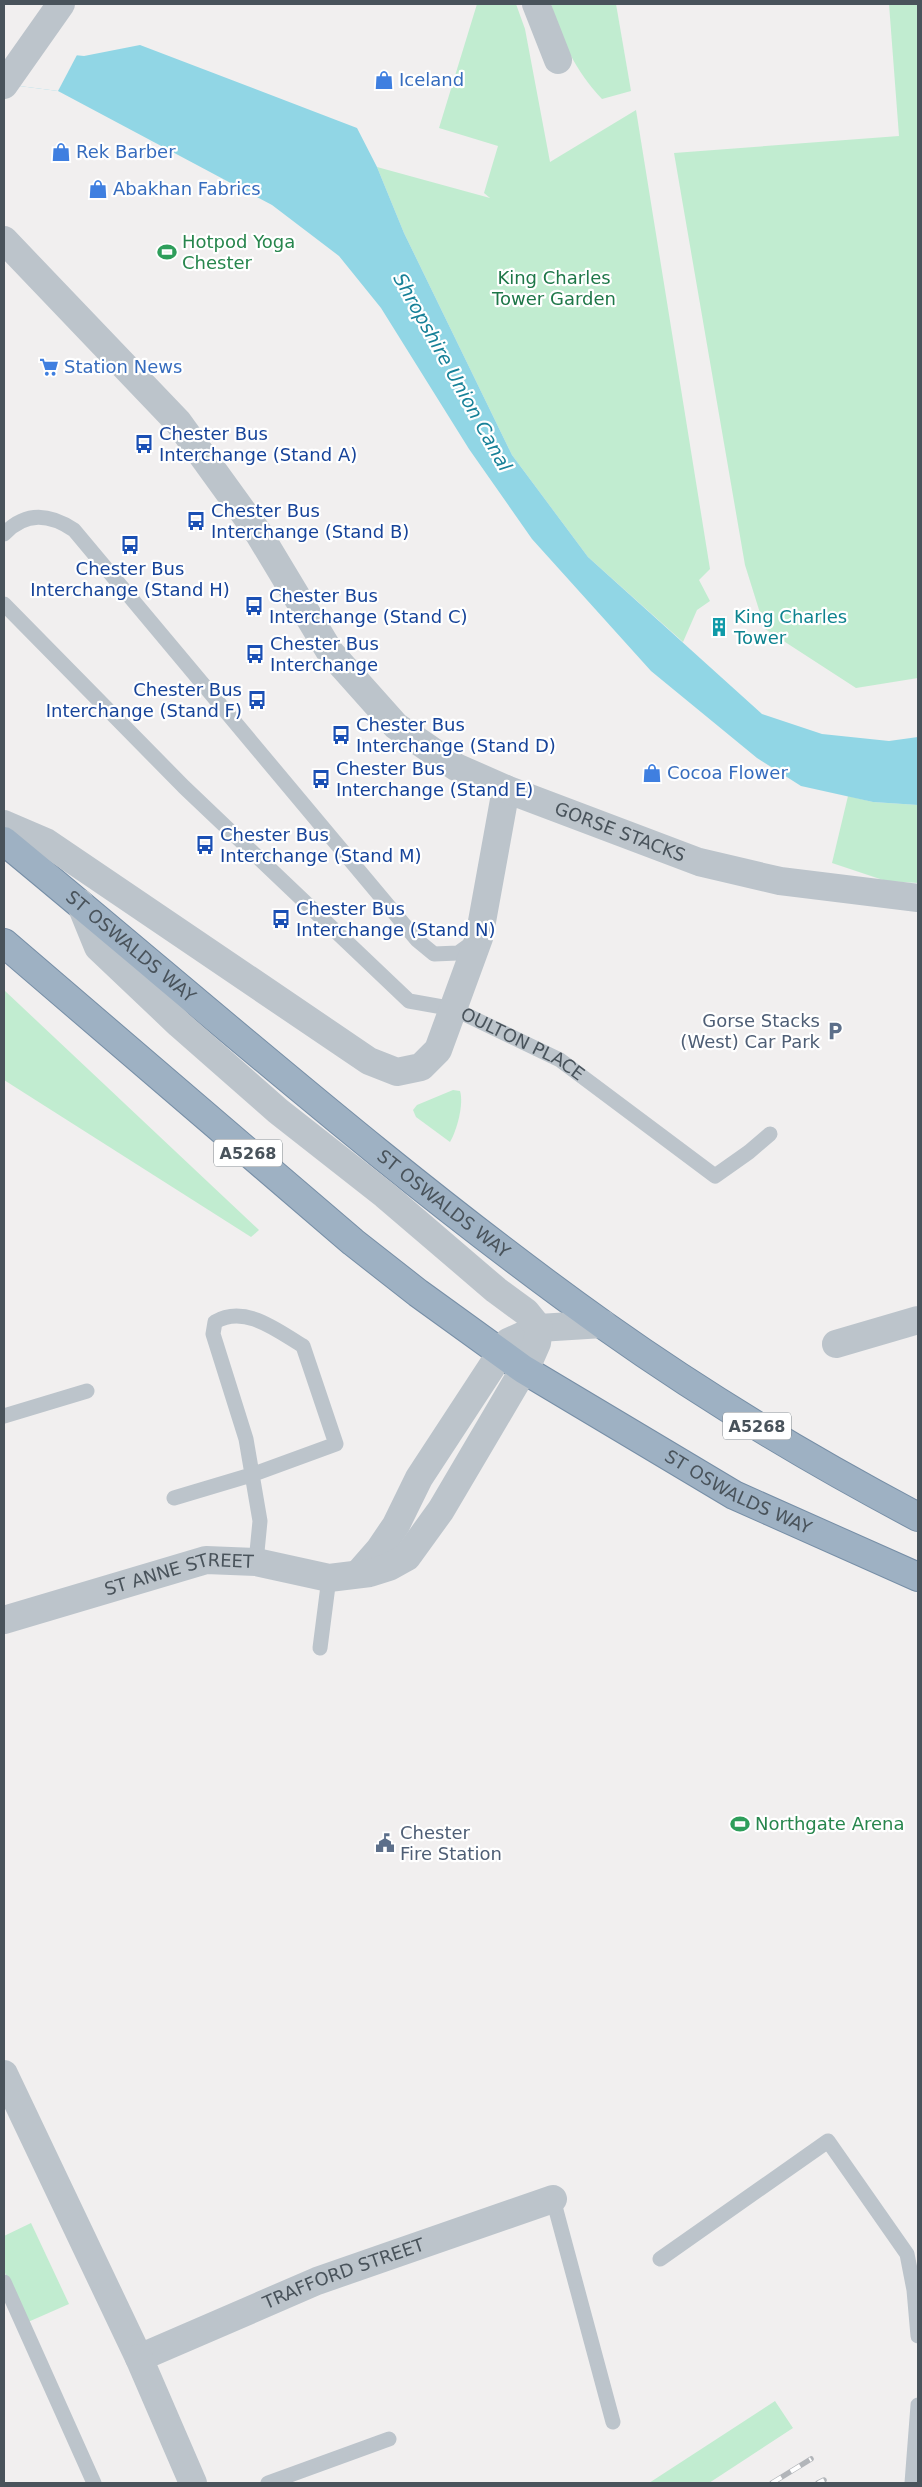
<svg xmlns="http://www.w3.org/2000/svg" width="922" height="2487" viewBox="0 0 922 2487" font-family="'DejaVu Sans',sans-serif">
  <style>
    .green { fill: #c1ecd0 }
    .water { fill: #91d6e5 }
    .pier { fill: #f1efef }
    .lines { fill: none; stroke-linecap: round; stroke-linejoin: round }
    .trunk-casing { stroke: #768ea6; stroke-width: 30 }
    .service { stroke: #bcc4cb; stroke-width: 15 }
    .minor { stroke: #bcc4cb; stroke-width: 28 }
    .tertiary { stroke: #bcc4cb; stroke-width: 28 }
    .trunk { stroke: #9eb1c3; stroke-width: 28 }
    .rail-casing { stroke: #b2b5b9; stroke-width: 5.5 }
    .rail { stroke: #fff; stroke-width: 4; stroke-dasharray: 11; stroke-linecap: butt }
    .labels { text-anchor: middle; stroke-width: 4.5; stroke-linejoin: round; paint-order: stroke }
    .shield { fill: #fff; stroke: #80878c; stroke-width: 1 }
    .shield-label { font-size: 16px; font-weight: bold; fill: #49535b }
    .shop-label { font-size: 18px; fill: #366cbe; stroke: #fff; text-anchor: start }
    .leisure-label { font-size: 18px; fill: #27864d; stroke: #fff; text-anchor: start }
    .park-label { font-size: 18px; fill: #1e7748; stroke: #fff }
    .transit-label { font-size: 18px; fill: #164399; stroke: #fff; text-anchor: start }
    .culture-label { font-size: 18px; fill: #0d838f; stroke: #fff; text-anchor: start }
    .street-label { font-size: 18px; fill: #49535b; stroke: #fff }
    .service-label { font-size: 18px; fill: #4e5e75; stroke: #fff; text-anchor: end }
    .water-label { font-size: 19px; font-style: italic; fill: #178198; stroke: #fff }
  </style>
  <rect width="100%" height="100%" fill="#f1efef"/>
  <g class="green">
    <path d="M477,4H516L525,29L550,162L636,110L710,569L699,580L710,601L697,610L683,642L588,557L512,455L404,233L377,167L490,198L484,193L498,146L439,128Z"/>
    <path d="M551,4H616L631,91L602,99C574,69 563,43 551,4Z"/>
    <path d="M889,4H918V678L856,688L765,629L745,565L674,153L899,136Z"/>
    <path d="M848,796L873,802L918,805V883L886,881L832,863Z"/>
    <path d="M4,990L259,1230L251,1237L4,1080Z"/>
    <path d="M453,1090L460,1091C464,1104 457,1130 450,1142L416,1117L413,1110L417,1105Z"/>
    <path d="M31,2223L69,2304L28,2322L4,2271V2236Z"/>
    <path d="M775,2401L793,2428L709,2483H649Z"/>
  </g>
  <path class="water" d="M140,45L357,128L377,167L404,233L512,455L588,557L762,714L822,734L889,741L918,737V805L873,802L801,786L757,758L651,671L532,539L469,449L381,308L339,256L272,205L58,91L4,84V48L84,56Z"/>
  <path class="pier" d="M4,46L78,53L58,91L4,84Z"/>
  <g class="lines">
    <g class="trunk-casing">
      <g id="trunk">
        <path id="s5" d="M4,841C202,1004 396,1177 605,1326C705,1397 810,1460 918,1517"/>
        <path id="s6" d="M4,943L353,1242L418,1293L523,1369L734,1495L918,1577"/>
      </g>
    </g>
    <g class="service">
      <path d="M4,534C26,511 50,514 74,530L417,940L434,954L458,953L476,940"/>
      <path id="s1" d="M4,604L184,787L409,1001L454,1009L560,1060L715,1176L749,1152L770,1134"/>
      <path d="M4,1416L87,1391"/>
      <path d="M174,1498L251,1475L336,1444L303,1346C278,1331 245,1304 215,1322L213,1334L246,1439L260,1521L256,1562"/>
      <path d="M320,1648L329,1578"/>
      <path d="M553,2199L613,2422"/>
      <path d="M660,2259L828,2141L907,2254L914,2290L918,2336"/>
      <path d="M4,2282L94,2483"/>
      <path d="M268,2483L389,2439"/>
      <path d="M912,2483L918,2405"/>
    </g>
    <g class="minor">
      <path d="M536,4L558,60"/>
      <path d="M4,824L46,842L369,1061L397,1072L421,1067L438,1050L479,938L506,789"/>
      <path d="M836,1344L918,1320"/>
      <path id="s2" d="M4,2074L139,2358L317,2281L553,2199"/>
      <path d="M139,2358L193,2483"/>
    </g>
    <g class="tertiary">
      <path d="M4,85L61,4"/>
      <path id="s3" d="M4,240L178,422L259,534L330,652L396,726L456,767L506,789L699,862L780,881L918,898"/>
      <path d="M358,1574L379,1550L396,1525L419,1478L508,1342L539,1328L603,1324"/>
      <path id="s4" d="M4,1620L206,1560L256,1562L329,1578L370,1573L389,1567L407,1557L441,1510L530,1359L537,1343L539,1328L526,1312L496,1290L385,1195L278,1111L179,1024L98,947L80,903"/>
    </g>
    <use href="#trunk" class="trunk"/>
    <g class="rail-casing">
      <g id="rail">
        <path d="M772,2483L811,2459"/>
        <path d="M818,2483L824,2480"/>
      </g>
    </g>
    <use href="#rail" class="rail"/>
  </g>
  <defs>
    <g id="shop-bare" transform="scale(1.5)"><path d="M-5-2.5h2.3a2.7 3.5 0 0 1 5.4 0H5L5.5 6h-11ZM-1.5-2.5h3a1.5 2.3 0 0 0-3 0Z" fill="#3f7fe0" stroke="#fff" stroke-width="2.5" paint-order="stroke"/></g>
    <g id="stadium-bare" transform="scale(1.5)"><path d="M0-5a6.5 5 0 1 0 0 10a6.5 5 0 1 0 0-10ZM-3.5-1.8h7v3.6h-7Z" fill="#2e9e5b" stroke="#fff" stroke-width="2.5" paint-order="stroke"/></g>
    <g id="supermarket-bare" transform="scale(1.5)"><path d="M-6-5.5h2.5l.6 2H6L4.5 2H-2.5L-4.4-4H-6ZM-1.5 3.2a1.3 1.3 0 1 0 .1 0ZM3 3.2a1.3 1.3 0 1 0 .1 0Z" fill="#3f7fe0" stroke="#fff" stroke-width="2.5" paint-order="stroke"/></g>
    <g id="bus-bare" transform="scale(1.5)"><path d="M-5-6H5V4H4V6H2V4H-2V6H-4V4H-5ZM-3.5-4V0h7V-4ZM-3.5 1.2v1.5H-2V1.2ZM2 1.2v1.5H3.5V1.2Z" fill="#1a4fb4" stroke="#fff" stroke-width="2.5" paint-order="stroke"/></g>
    <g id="building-bare" transform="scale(1.5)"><path d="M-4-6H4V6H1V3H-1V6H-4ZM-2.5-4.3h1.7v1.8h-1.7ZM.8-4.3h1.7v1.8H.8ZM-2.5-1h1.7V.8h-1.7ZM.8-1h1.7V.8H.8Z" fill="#0f9aa8" stroke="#fff" stroke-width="2.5" paint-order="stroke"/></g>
    <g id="parking-bare" transform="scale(1.5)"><path d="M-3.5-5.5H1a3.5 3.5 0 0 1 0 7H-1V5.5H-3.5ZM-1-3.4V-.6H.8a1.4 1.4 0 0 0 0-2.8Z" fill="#5c6f8a" stroke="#fff" stroke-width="2.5" paint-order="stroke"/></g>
    <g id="civic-bare" transform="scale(1.5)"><path d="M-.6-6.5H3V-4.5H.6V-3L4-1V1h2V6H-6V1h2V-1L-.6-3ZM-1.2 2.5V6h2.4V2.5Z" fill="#5c6f8a" stroke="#fff" stroke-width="2.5" paint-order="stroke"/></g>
  </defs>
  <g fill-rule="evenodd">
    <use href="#shop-bare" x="384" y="80"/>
    <use href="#shop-bare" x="61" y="152"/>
    <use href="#shop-bare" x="98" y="189"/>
    <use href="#stadium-bare" x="167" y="252"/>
    <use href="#supermarket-bare" x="49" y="367"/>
    <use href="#bus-bare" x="144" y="444"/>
    <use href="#bus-bare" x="196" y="521"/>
    <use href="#bus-bare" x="130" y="545"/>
    <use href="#bus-bare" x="254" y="606"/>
    <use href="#building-bare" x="719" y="627"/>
    <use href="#bus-bare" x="255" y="654"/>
    <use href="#bus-bare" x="257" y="700"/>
    <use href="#bus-bare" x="341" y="735"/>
    <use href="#shop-bare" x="652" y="773"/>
    <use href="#bus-bare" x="321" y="779"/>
    <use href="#bus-bare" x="205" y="845"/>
    <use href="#bus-bare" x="281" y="919"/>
    <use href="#parking-bare" x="835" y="1031"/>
    <use href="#stadium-bare" x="740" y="1824"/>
    <use href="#civic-bare" x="385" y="1843"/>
  </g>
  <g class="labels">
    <g class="shield">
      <rect x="214" y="1139.5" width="68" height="27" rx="4"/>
      <rect x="723" y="1412.5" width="68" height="27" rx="4"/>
    </g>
    <g class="shield-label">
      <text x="248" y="1159">A5268</text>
      <text x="757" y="1432">A5268</text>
    </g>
    <g class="shop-label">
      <text x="399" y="86">Iceland</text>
      <text x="76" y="158">Rek Barber</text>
      <text x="113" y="195">Abakhan Fabrics</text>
      <text x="64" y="373">Station News</text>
      <text x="667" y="779">Cocoa Flower</text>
    </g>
    <g class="leisure-label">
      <text x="182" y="248">Hotpod Yoga<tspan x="182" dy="21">Chester</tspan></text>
      <text x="755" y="1830">Northgate Arena</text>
    </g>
    <g class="park-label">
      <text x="554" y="284">King Charles<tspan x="554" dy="21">Tower Garden</tspan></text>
    </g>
    <g class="transit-label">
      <text x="159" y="440">Chester Bus<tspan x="159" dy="21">Interchange (Stand A)</tspan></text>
      <text x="211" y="517">Chester Bus<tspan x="211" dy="21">Interchange (Stand B)</tspan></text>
      <text x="130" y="575" text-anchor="middle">Chester Bus<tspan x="130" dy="21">Interchange (Stand H)</tspan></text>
      <text x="269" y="602">Chester Bus<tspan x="269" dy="21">Interchange (Stand C)</tspan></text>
      <text x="270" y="650">Chester Bus<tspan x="270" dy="21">Interchange</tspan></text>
      <text x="242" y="696" text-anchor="end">Chester Bus<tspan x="242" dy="21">Interchange (Stand F)</tspan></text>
      <text x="356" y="731">Chester Bus<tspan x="356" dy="21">Interchange (Stand D)</tspan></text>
      <text x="336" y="775">Chester Bus<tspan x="336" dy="21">Interchange (Stand E)</tspan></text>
      <text x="220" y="841">Chester Bus<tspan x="220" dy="21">Interchange (Stand M)</tspan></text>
      <text x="296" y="915">Chester Bus<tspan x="296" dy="21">Interchange (Stand N)</tspan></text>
    </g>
    <g class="culture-label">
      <text x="734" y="623">King Charles<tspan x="734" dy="21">Tower</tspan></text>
    </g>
    <g class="street-label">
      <text dy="6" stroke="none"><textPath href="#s3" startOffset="876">GORSE STACKS</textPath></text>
      <text dy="6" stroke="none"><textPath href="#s5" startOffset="165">ST OSWALDS WAY</textPath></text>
      <text dy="6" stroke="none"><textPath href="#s1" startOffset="690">OULTON PLACE</textPath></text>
      <text dy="6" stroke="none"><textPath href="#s5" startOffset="570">ST OSWALDS WAY</textPath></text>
      <text dy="6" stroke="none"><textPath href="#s6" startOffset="920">ST OSWALDS WAY</textPath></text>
      <text dy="6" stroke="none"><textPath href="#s4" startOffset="182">ST ANNE STREET</textPath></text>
      <text dy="6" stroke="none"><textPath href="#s2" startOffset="536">TRAFFORD STREET</textPath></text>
    </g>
    <g class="service-label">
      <text x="820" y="1027">Gorse Stacks<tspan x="820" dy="21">(West) Car Park</tspan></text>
      <text x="400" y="1839" text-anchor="start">Chester<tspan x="400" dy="21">Fire Station</tspan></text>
    </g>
    <g class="water-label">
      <text transform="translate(453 372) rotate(61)" y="7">Shropshire Union Canal</text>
    </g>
  </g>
  <rect width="922" height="2487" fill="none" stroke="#49535b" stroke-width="10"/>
</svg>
